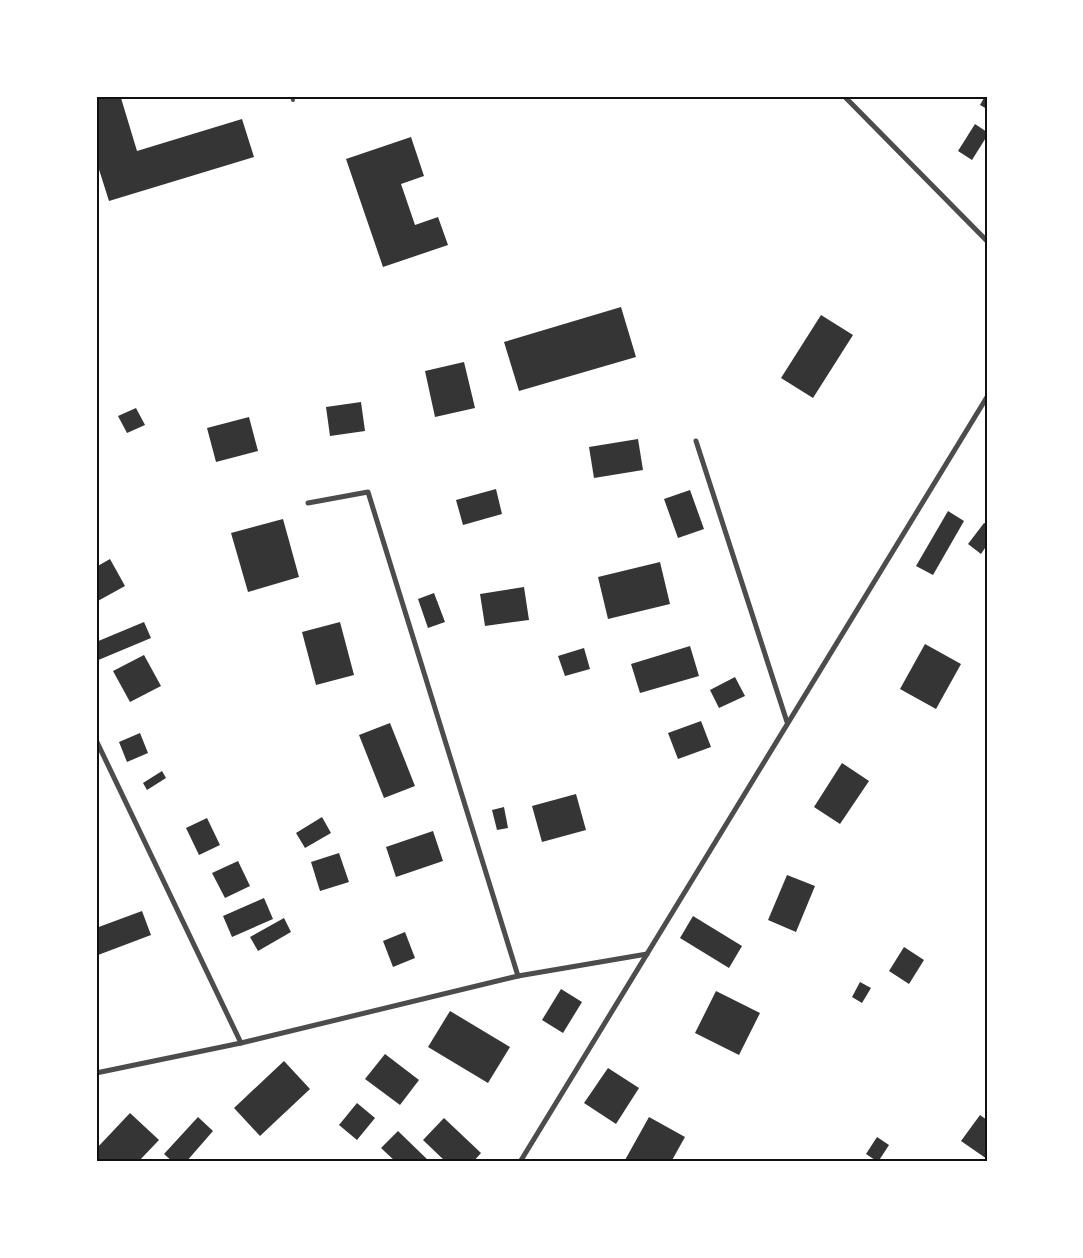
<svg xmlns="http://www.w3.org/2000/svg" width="1083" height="1258" viewBox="0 0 1083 1258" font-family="'Sofia Sans Condensed',sans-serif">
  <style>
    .building { fill: #353535 }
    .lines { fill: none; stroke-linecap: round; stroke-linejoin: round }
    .service { stroke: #4c4c4c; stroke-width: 4 }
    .minor { stroke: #4c4c4c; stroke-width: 5 }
    .neatline { fill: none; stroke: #111; stroke-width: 2 }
  </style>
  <rect width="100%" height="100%" fill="#fff"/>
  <g class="building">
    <path d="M96,96H125L121,98L137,151L242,119L254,157L109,201L96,160Z"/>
    <path d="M985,96H987V109L980,105Z"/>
    <path d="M975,124L987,132V136L972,160L958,151Z"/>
    <path d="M411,137L424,176L401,184L415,225L438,217L448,245L383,267L346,159Z"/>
    <path d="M621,307L636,357L519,391L504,342Z"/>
    <path d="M821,315L853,335L813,398L781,378Z"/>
    <path d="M464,362L475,408L435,417L425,371Z"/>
    <path d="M361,402L365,431L330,436L326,407Z"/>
    <path d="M136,408L145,425L127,433L118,416Z"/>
    <path d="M249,417L258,451L216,462L207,428Z"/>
    <path d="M638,439L643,470L594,478L589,447Z"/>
    <path d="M496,489L502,514L463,525L456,500Z"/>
    <path d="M690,490L704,529L678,538L664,499Z"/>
    <path d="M948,511L964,521L933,575L916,566Z"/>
    <path d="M283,519L299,577L248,592L231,533Z"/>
    <path d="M984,523L987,524V545L981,554L968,544Z"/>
    <path d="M110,559L125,586L96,602V567Z"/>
    <path d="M660,562L670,604L608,619L598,577Z"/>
    <path d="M524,587L529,620L485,626L480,594Z"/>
    <path d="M434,593L445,622L428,628L418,599Z"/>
    <path d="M144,622L151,638L96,661V642Z"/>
    <path d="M340,622L354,675L316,685L302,632Z"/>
    <path d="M925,644L961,664L936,709L900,689Z"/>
    <path d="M690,646L699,676L640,693L631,664Z"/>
    <path d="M584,648L590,669L565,676L558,656Z"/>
    <path d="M144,655L161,686L130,702L113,671Z"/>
    <path d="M735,677L745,696L719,708L710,690Z"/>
    <path d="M701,721L711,747L678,759L668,733Z"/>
    <path d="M390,723L415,786L384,798L359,735Z"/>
    <path d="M140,733L148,753L127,762L119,742Z"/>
    <path d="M842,763L869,781L840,824L814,807Z"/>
    <path d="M162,771L166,778L147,790L143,783Z"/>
    <path d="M576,794L586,830L542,842L532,806Z"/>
    <path d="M504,807L508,828L497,830L492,810Z"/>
    <path d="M322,817L331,833L305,848L296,833Z"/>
    <path d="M207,818L220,845L199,855L186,828Z"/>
    <path d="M433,831L443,861L396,877L386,847Z"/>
    <path d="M339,853L349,882L320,891L311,862Z"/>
    <path d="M238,861L250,886L225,898L212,873Z"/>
    <path d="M787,875L815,886L796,932L768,920Z"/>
    <path d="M264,898L273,919L232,937L223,916Z"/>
    <path d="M142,911L151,935L98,955L96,928Z"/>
    <path d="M693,916L742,946L729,968L680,938Z"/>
    <path d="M284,918L291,932L258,951L250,937Z"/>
    <path d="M405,932L415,958L393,967L383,941Z"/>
    <path d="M904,947L924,960L909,984L889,971Z"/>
    <path d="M860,982L871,988L862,1003L852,997Z"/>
    <path d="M561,989L582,1002L563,1033L542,1020Z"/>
    <path d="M716,991L760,1013L739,1055L695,1033Z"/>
    <path d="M450,1011L510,1047L488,1083L428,1047Z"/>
    <path d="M385,1054L419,1080L400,1105L365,1079Z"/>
    <path d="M284,1061L310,1089L260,1136L234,1108Z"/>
    <path d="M608,1068L639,1088L616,1124L584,1103Z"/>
    <path d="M357,1103L375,1118L357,1140L339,1125Z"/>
    <path d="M130,1113L159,1140L138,1162H96V1149Z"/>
    <path d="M980,1115L987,1120V1159L961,1141Z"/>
    <path d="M198,1117L213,1131L186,1162H173L164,1154Z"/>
    <path d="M649,1117L685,1137L671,1162H629L625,1160Z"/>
    <path d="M444,1118L481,1153L473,1162H446L423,1140Z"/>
    <path d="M398,1131L430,1162H396L381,1148Z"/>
    <path d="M877,1137L889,1145L878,1162L866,1154Z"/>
  </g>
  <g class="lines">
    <path class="service" d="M292,96L293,100"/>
    <g class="minor">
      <path d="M844,96L987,241"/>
      <path d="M696,441L787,722"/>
      <path d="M308,503L368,492L518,976"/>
      <path d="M96,740L241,1043"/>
      <path d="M96,1073L241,1043L518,976L647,954"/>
      <path d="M520,1162L987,397"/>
    </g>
  </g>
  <rect width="1083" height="1258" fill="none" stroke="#ffffff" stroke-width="195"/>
  <rect x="98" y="98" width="888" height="1062" class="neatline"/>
</svg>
